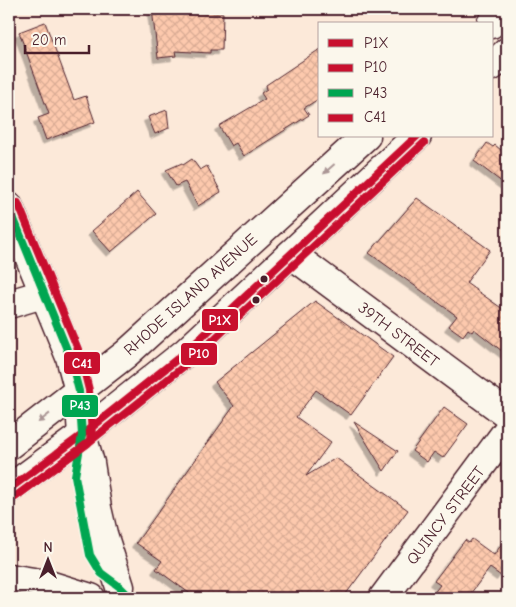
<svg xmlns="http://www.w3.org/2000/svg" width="516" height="607" viewBox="0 0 516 607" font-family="'Comic Neue',sans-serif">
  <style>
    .building { fill: url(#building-cross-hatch); stroke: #4a1f2b; filter: url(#shadow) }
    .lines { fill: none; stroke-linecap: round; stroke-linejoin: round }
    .minor-casing { stroke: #4a1f2b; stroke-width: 31 }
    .major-casing { stroke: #4a1f2b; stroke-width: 31 }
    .minor { stroke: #fbf7ec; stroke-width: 28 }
    .major { stroke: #fbf7ec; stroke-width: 28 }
    .bus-1-casing { stroke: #fbf7ec; stroke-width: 11 }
    .bus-2-casing { stroke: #fbf7ec; stroke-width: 11 }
    .bus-3-casing { stroke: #fbf7ec; stroke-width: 11 }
    .bus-4-casing { stroke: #fbf7ec; stroke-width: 11 }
    .bus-1 { stroke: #c8102e; stroke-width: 8 }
    .bus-2 { stroke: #c8102e; stroke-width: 8 }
    .bus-3 { stroke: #00a651; stroke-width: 8 }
    .bus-4 { stroke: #c8102e; stroke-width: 8 }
    .oneway { fill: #ab9695 }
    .bus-dot { fill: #4a1f2b; stroke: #fbf7ec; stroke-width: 2 }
    .labels { text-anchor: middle; stroke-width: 4; stroke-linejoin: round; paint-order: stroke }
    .street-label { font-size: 16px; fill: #4a1f2b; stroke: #fbf7ec }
    .line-badge { stroke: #fbf7ec; stroke-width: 2 }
    .badge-label { font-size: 14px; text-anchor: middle; font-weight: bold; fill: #fff }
  </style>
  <defs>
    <pattern id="building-cross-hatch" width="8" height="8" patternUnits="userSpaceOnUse" patternTransform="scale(1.25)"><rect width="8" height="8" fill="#fdc9ad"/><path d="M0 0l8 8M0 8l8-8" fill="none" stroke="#daac95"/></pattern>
    <filter id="shadow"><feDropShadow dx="-4.5" dy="4.5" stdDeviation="0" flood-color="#0004"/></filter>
  </defs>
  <rect width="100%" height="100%" fill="#fce9d9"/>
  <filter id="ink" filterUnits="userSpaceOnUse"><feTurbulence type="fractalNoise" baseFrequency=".02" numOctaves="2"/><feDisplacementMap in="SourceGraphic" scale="10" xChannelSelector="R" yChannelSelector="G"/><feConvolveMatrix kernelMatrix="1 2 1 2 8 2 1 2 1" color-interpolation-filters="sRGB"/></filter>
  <g filter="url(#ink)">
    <g class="building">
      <path d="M152,9L207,10L206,12L223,13L222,50H210V53L175,51L176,56L158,58Z"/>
      <path d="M45,22L74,100L86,96L95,122L46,140L38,118L49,114L19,32Z"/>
      <path d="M320,49V98L304,108L309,115L244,156L236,143L231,146L219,126L265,99L261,93L267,89L266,85Z"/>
      <path d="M167,110L169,128L155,134L148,117Z"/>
      <path d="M487,143L493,147L495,145L507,155V186L474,161Z"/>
      <path d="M192,159L200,170L207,166L221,192L198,206L185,182L176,186L166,170L182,163L183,165Z"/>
      <path d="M137,192L156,214L111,252L92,231Z"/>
      <path d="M417,198L490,250L466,283L507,312V355L474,329L472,332L468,329L463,336L449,326L457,316L369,253Z"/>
      <path d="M315,301L393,357L351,415L316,390L296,417L331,442L306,476L336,458L408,510L343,598H196L156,569L162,561L136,543L234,406L215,382Z"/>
      <path d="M444,407L468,424L443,458L434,452L427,462L412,451Z"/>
      <path d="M354,422L398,451L384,471Z"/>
      <path d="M507,537V568L501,576L490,568L467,598H430L440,585L434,581L465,540L469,543L472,539L494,555Z"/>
    </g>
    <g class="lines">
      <g class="minor-casing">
        <g id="minor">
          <path d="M291,254L507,414"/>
          <path d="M9,304L43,294"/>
          <path d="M383,598L507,431"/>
        </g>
      </g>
      <g class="major-casing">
        <g id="major">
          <path d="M491,24L504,9"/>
          <path d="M492,66L507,52"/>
          <path d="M9,207L70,357L79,391L82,435L90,463L97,508L103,534L120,587"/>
          <path d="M9,445L126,354L366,136"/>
          <path d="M9,489L82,435L186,352L417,136"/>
          <path d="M9,578L46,584L91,598"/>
        </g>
      </g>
      <use href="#minor" class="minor"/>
      <use href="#major" class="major"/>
      <g class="bus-1-casing">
        <path id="bus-1" d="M9,489L82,435L186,352L417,136"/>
      </g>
      <g class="bus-2-casing">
        <path id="bus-2" d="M15,497L88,443L193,359L424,143"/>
      </g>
      <g class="bus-3-casing">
        <path id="bus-3" d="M9,207L70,357L79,391L82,435L75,476L90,555L101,573L120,587L131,598"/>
      </g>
      <g class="bus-4-casing">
        <path id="bus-4" d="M15,497L88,443L92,435L89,390L80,354L18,203"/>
      </g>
      <use href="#bus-1" class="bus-1"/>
      <use href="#bus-2" class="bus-2"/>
      <use href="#bus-3" class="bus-3"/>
      <use href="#bus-4" class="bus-4"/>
    </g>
    <defs><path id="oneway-solid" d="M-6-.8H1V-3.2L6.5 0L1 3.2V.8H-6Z" transform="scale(1.25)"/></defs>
    <g class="oneway">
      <use href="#oneway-solid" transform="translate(329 169) rotate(138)"/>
      <use href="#oneway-solid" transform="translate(44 418) rotate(142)"/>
    </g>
  </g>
  <g class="bus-dot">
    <circle cx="264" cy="279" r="4.5"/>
    <circle cx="256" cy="300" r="4.5"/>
  </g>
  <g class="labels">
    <g class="street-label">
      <text transform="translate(190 294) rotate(-42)" y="6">RHODE ISLAND AVENUE</text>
      <text transform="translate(399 334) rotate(37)" y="6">39TH STREET</text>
      <text transform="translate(445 515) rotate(-53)" y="6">QUINCY STREET</text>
    </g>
  </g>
  <g class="line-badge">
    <rect x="201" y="308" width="38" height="24" rx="5" fill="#c8102e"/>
    <rect x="180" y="342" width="38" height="24" rx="5" fill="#c8102e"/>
    <rect x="63" y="351" width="38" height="24" rx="5" fill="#c8102e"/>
    <rect x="61" y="394" width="38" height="24" rx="5" fill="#00a651"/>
  </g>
  <g class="badge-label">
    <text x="220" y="325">P1X</text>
    <text x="199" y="358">P10</text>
    <text x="82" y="368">C41</text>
    <text x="80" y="410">P43</text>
  </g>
  <rect width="516" height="607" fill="none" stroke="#fbf7ec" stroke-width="30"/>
  <rect x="15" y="15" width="486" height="577" fill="none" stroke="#4a1f2b" stroke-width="2" filter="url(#ink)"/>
  <rect x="318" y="22" width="175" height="115" fill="#fbf7ec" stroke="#b4a19f"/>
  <rect x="328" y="39" width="25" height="8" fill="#c8102e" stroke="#b4a19f"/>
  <text x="364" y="48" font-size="15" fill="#4a1f2b">P1X</text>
  <rect x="328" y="64" width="25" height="8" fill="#c8102e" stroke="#b4a19f"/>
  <text x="364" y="72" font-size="15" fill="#4a1f2b">P10</text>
  <rect x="328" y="89" width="25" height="8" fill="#00a651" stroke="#b4a19f"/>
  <text x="364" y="98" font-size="15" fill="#4a1f2b">P43</text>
  <rect x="328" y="114" width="25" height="8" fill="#c8102e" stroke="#b4a19f"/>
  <text x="364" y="122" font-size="15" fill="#4a1f2b">C41</text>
  <g transform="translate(48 560)" stroke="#fbf7ec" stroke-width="4" paint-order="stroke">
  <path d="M0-4L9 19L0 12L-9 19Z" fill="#4a1f2b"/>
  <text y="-8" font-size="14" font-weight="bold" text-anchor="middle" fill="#4a1f2b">N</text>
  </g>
  <path d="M25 45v8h64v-8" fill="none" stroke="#4a1f2b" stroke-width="2.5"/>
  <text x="32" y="45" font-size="15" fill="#4a1f2b" stroke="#fbf7ec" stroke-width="4" paint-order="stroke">20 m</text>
</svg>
